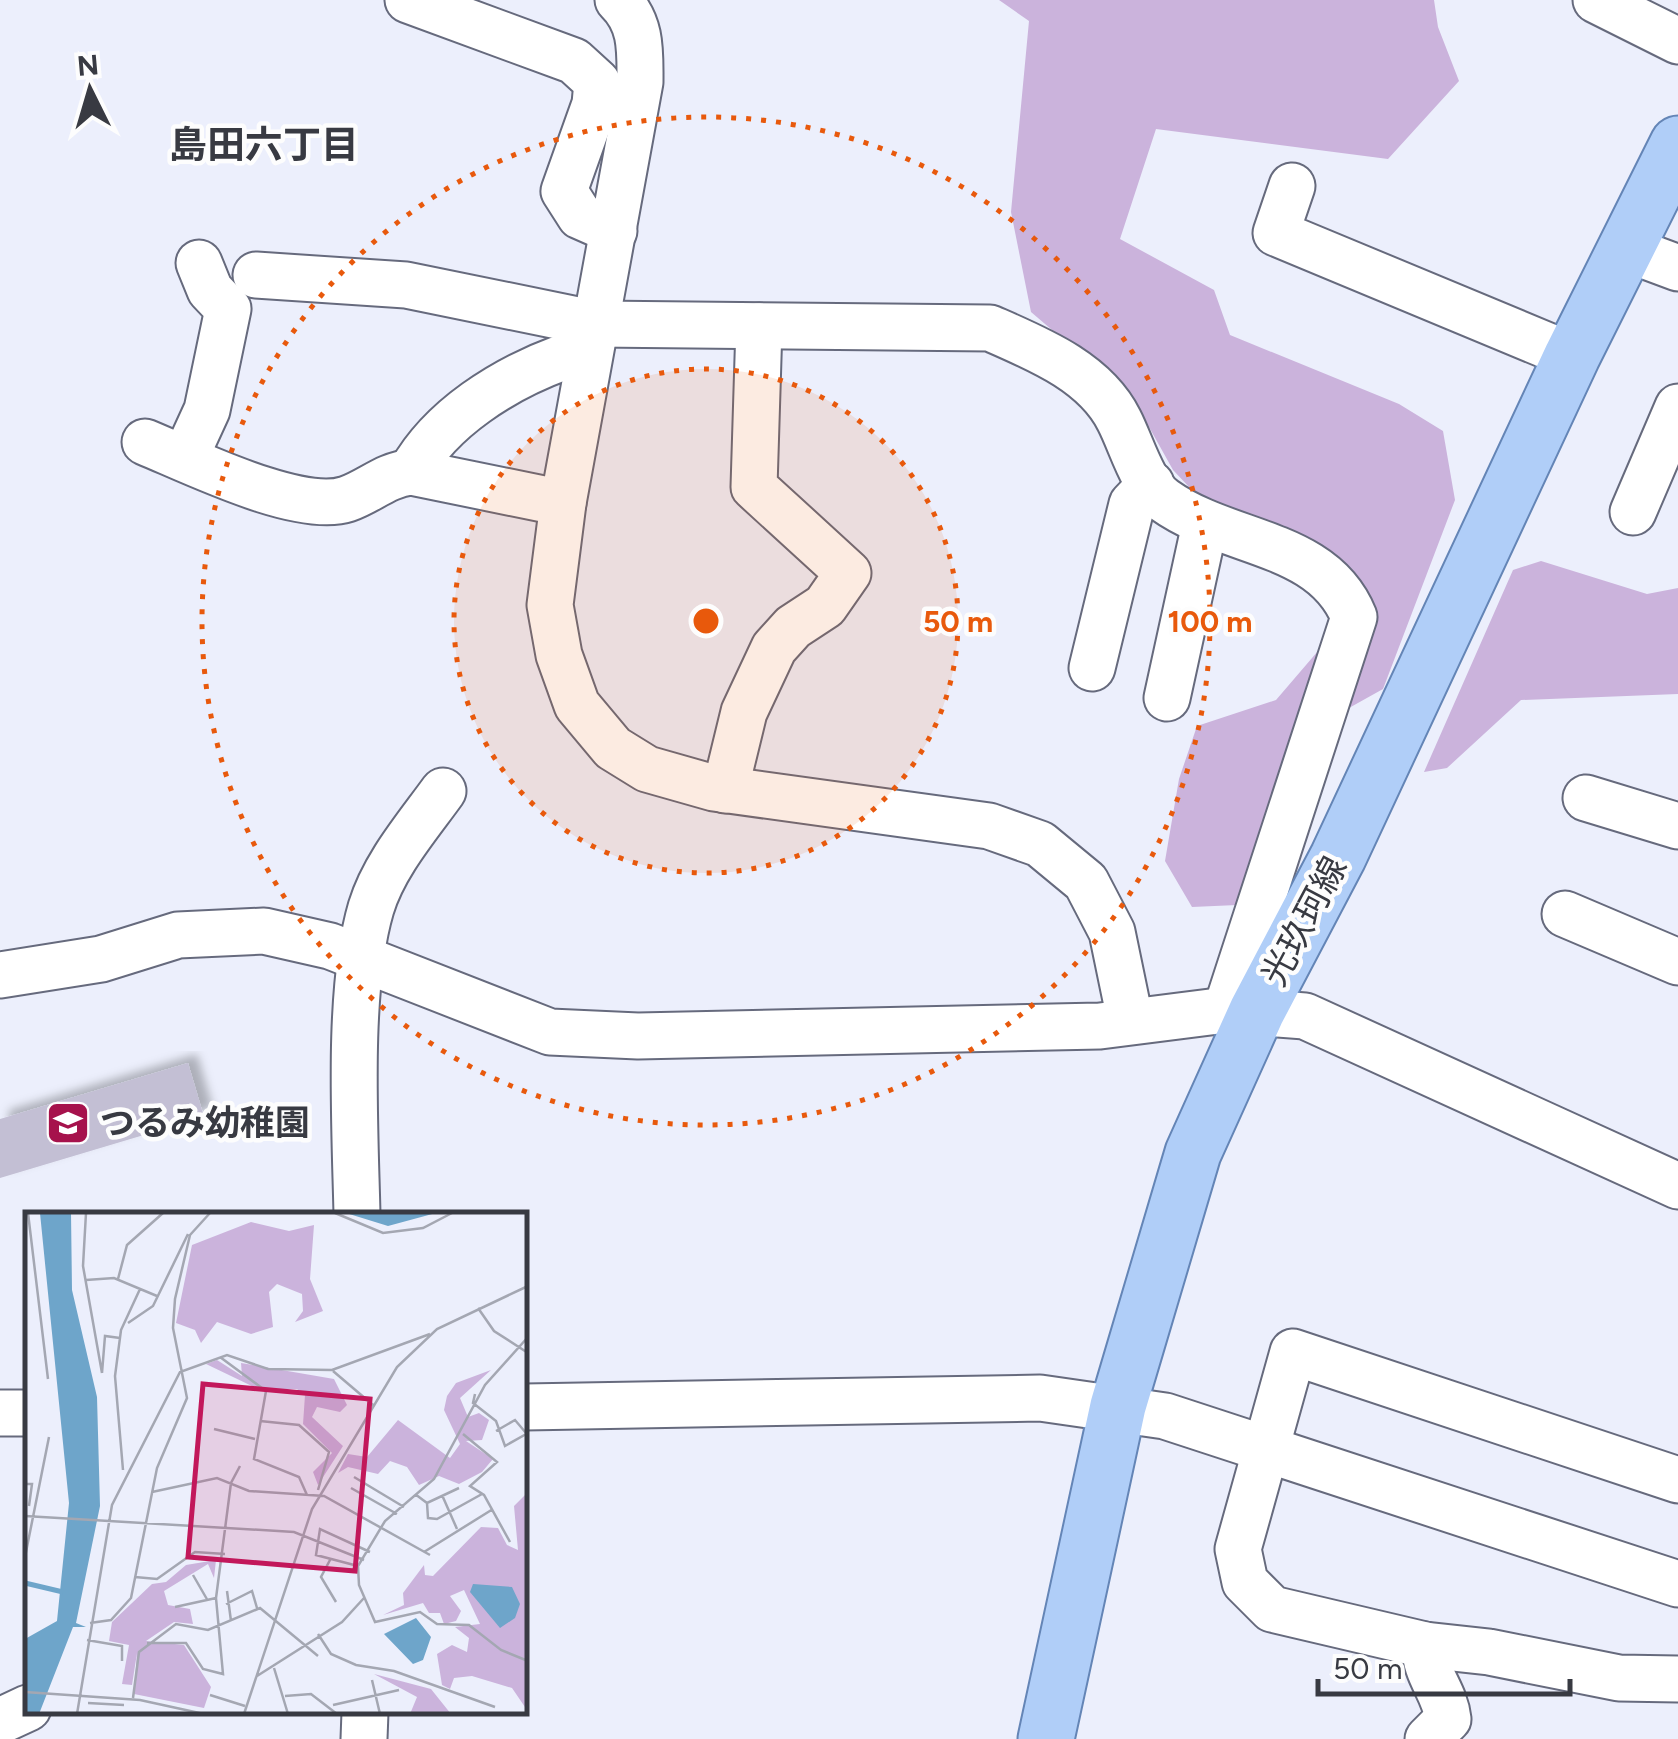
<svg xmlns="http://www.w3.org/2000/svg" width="1678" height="1739" viewBox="0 0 1678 1739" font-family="Figtree,'Noto Sans JP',sans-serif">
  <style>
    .green { fill: #cbb3dc }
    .building { fill: #c3bfd4; filter: url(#shadow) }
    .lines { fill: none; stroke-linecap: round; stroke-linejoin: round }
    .minor-casing { stroke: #666a7d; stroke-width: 49 }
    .major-casing { stroke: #6485b6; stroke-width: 59 }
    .minor { stroke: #fff; stroke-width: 45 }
    .major { stroke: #b0cef8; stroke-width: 55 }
    .ring { fill: none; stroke: #e8590c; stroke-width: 5; stroke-dasharray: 5 10 }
    .labels { text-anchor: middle; stroke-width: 9; stroke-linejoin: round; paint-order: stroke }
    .street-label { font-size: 35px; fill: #383a42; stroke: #fdfdfd }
    .poi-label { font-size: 35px; font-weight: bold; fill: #383a42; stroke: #fdfdfd; text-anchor: start }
    .neighbourhood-label { font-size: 38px; font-weight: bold; fill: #383a42; stroke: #fdfdfd }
    .inset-river { fill: none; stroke: #6ea5ca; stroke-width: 5 }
    .inset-road { fill: none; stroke: #a4a7b2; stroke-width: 2.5 }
    .view { fill: #c2185b; fill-opacity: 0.15; stroke: #c2185b; stroke-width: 5 }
    .inset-edge { fill: none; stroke: #383a42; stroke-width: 5 }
    .centre { fill: #e8590c; stroke: #fdfdfd; stroke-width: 5 }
    .ring-label { font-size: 30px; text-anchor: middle; font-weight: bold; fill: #e8590c; stroke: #fdfdfd; stroke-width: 9; stroke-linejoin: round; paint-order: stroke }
  </style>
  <defs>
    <filter id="shadow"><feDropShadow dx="9" dy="-9" stdDeviation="5" flood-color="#0004"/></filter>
  </defs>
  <rect width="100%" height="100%" fill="#eceffc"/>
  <g class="green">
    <path d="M999,0H1434L1438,27L1459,81L1388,159L1156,129L1120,239L1214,290L1230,335L1399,404L1443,431L1455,500L1383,689L1306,732L1237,905L1192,907L1165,861L1179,779L1197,726L1276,700L1336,630L1352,579L1206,505L1173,470L1134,400L1031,312L1011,212L1029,21Z"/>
    <path d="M1541,561L1647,594L1678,588V694L1521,700L1447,768L1424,772L1513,570Z"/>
  </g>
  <path class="building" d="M188,1063L204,1117L0,1178V1119Z"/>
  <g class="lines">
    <g class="minor-casing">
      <g id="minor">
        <path d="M408,0L574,61L597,82L595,104L564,191L580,216L614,231"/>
        <path d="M618,0C642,23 640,51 640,82L563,503L550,605L559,655L577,705L613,748L647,769L714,788L989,826L1040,844L1086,882L1112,932L1130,1019"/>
        <path d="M1596,0L1678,41"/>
        <path d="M1292,186L1276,233L1572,356"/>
        <path d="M1627,249L1678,268"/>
        <path d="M256,275L406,285L597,324L990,328C1038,349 1095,372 1119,420C1132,445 1141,483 1164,500C1228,546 1323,540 1354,617L1226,1010"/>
        <path d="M145,442C191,461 300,515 347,499C370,491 385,475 411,472L563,503"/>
        <path d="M185,458L207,410L228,309L210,290L199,263"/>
        <path d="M411,472C441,418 504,379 561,358"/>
        <path d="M1633,512L1678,407"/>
        <path d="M1092,668L1132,504L1151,484"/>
        <path d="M1167,698L1205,524"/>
        <path d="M725,790L744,712L774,648L793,627L825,606L848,573L754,487L759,326"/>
        <path d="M1586,798L1678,826"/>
        <path d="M1565,914L1678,962"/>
        <path d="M0,975L101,959L178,935L264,931L330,946L550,1032L638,1036L1100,1026L1226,1010L1305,1016L1678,1186"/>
        <path d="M357,1214C355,1127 347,989 371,908C384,865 417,827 443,791"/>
        <path d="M525,1407L1040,1398L1165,1416L1678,1584"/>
        <path d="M0,1413H28"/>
        <path d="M1678,1480L1293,1352L1238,1549L1245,1582L1272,1609L1425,1645L1489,1652L1619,1678L1678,1679"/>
        <path d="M1425,1645C1424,1674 1445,1691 1448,1719L1428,1739"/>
        <path d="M0,1721L28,1708"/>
        <path d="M364,1739L365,1712"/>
      </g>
    </g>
    <g class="major-casing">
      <path id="major" d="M1046,1739L1118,1406L1193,1153L1257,1011L1338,857L1572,356L1678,144"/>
    </g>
    <use href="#minor" class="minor"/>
    <use href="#major" class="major"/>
  </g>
  <circle cx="706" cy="621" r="252" fill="#e8590c" fill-opacity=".12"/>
  <g class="ring">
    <circle cx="706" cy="621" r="252"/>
    <circle cx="706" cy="621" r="504"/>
  </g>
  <defs>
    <g id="school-square" transform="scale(2.25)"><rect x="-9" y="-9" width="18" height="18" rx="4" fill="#a6124c" stroke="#fdfdfd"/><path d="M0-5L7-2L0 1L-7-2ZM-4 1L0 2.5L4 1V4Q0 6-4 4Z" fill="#fff"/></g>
  </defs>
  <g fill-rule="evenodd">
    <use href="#school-square" x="68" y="1123"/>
  </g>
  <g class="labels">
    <g class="street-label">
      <text transform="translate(1304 921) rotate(-62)" y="12">光玖珂線</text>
    </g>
    <g class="poi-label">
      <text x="100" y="1135">つるみ幼稚園</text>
    </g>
    <g class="neighbourhood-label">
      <text x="264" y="158">島田六丁目</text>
    </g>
  </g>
  <g transform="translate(25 1212)">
    <rect width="502" height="502" fill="#eceffc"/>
    <path d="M226,10L264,19L289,13L285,67L298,99L270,110L278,99L277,82L252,72L244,80L248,115L226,122L192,110L176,131L170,118L151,111L167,33ZM192,148L217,164L216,151L309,167L322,193L315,200L292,195L287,205L318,234L293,273L288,260L307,241L278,212L280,183L272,177H233L181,152ZM466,158L435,186L443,205L454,201L464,208L457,228L441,229L468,247L457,260L434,272L414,264L394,273L382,255L365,249L353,262L323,255L313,261L323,242L342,245L373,208L425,246L435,232L419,198L422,184L431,171ZM502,281V498L487,476L447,464L429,466L425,477L417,473L412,442L427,433L442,440L444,426L430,415L455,412L439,378L425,384L436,399L431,409L419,412L415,401H404L398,391L358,403L379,393L378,381L399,353L400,363L408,364L456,315L473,316L482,333L493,338L489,294ZM191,348L189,366L183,352L139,379L143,393L165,397L168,412L149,410L121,429L159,433L186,475L179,496L109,482L112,441L107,473L97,472L104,433L84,429L87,410L127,372L141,370L161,353ZM349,462L406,477L426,502H385L392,485Z" fill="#cbb3dc"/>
    <path d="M15,1H46L47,78L72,185L75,294L51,411L61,415H48L14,502H0V427L32,409L44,291ZM321,1H411L363,14ZM448,372L487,375L495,392L490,406L475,416L445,380ZM391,406L406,425L398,448L388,452L359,422Z" fill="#6ea5ca"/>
    <path class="inset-river" d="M0,371L38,380"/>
    <path class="inset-road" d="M3,1L23,167M61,1L58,54L77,161M310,1L358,21L398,16L427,1M93,67L102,33L138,1M61,68L89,66L132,84M453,96L469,119L503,141M103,111L128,94L163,22M503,125L460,173L409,267L360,309L333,354L334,373L350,410L395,400L412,412L444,413L476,438L503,449M195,145L241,179L229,247L274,265L282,283M308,159L348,193M77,161L80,124L95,126M450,182L448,191L471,209L480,234L503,221M235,209L274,213L304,240L293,278M189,217L230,227M471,219L490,208L501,221M438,222L472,250L445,274L459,283L485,330M0,254L1,272H7L4,294M98,258L90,164L96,118L115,77M329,265L379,295M326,276L372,302M127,280L192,266L224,279L299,284L405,343M390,282L402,291L434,276M417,283L432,317M402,291L403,306L412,307L457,282M0,304L269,320L339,348M399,340L468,297M0,345L24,225M305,348L296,365L311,390M333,354L291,343L295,317L345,340M168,363L183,389M110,365L132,367L170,340L200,342M202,379L206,409M201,392L227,379L232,396M150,395L191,386M65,411L86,408L106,386L132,256L162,186L148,116L150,87L165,23L185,1M293,422L306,442L331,453L369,459L470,495M62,428L97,434V449M122,431H161L178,457L198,462L191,386L206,271L215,254M249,456L263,502M232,464L317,410L339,386M347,468L355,502M0,480L115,488L179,502M185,483L220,494M260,484L286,482L312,502M108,486L114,440L151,412L183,418L235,396L293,444M63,491L99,493M308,493L374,478M52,502L87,293L155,160L202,143L243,157L307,158L405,122M219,502L287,297L372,155L412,117L503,74"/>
    <path class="view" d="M178,172L345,187L330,359L163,345Z"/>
    <rect width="502" height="502" class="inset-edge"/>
  </g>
  <circle cx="706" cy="621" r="15" class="centre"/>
  <g class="ring-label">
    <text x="958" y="632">50 m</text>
    <text x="1210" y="632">100 m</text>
  </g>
  <g transform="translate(90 90) rotate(355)" stroke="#fdfdfd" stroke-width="8" paint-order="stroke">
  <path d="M0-8L18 38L0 25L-18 38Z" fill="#383a42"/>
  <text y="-15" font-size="28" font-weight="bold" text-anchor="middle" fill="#383a42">N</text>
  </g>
  <path d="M1318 1679v15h252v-15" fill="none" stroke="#383a42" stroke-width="5"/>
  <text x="1333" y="1679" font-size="30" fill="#383a42" stroke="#fdfdfd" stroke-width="8" paint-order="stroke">50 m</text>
</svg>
